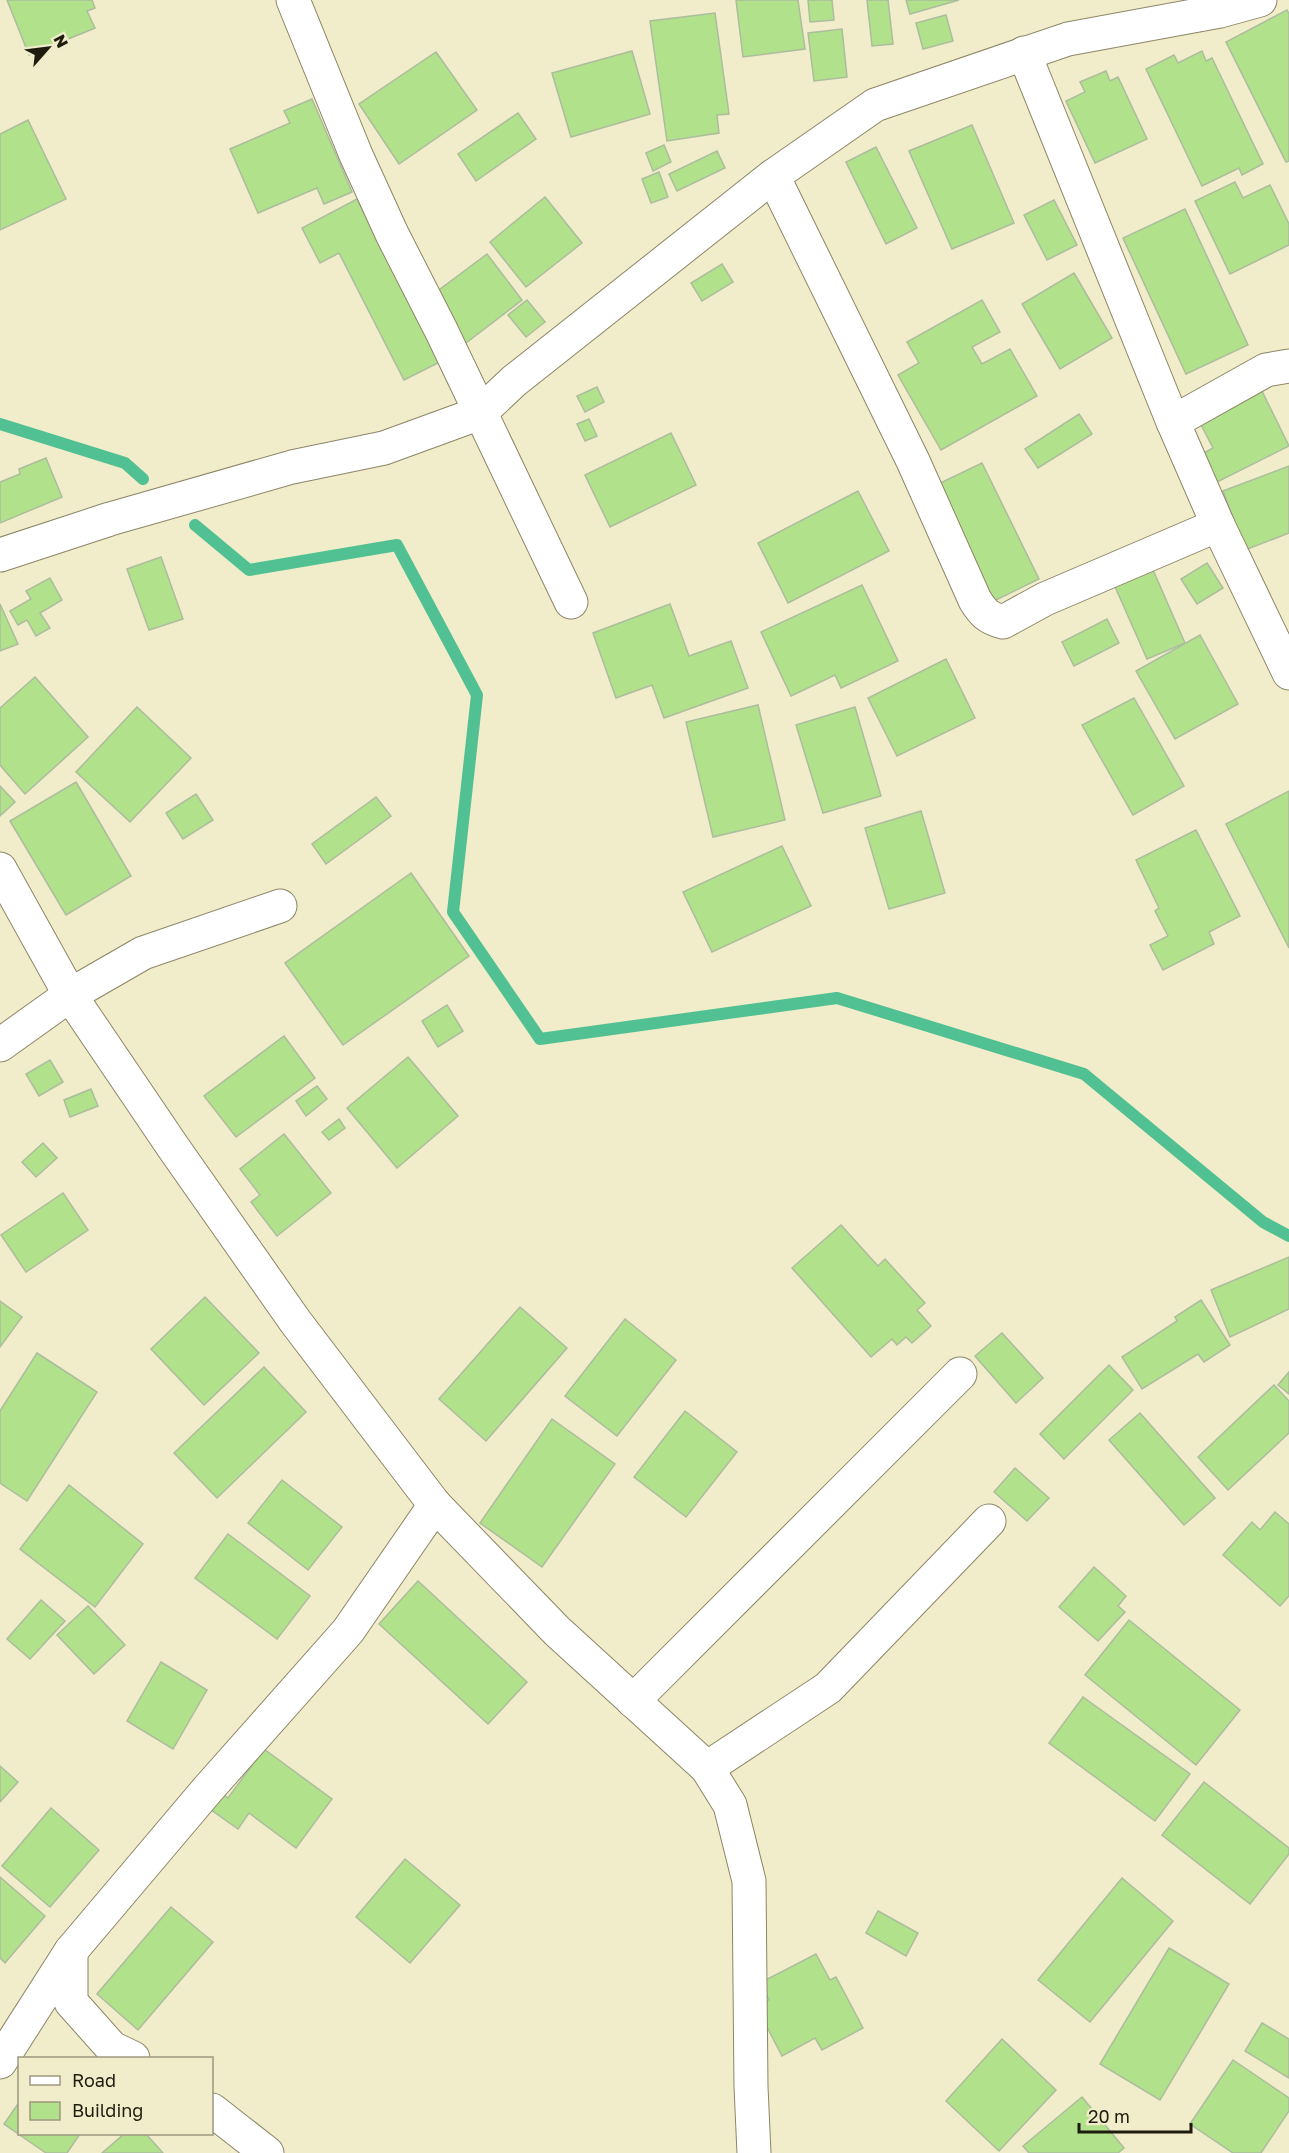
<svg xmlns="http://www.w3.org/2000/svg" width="1289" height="2153" viewBox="0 0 1289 2153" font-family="'Golos Text',sans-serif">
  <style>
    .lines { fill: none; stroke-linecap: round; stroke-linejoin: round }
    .stream { stroke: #51c093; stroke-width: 12 }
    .building { fill: #b2e18b; stroke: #acbd9e; stroke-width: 1.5 }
    .minor-casing { stroke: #8c8667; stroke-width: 35 }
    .minor { stroke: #fff; stroke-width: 33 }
  </style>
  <rect width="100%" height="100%" fill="#f1ecc9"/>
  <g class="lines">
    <g class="stream">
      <path d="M0,424L125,463L143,479"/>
      <path d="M195,525L249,570L397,545L477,695L453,912L540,1039L837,998L1084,1074L1263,1222L1289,1236"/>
    </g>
  </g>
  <g class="building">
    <path d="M7,0H92L95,8L87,11L95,28L29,55Z"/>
    <path d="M736,0H798L805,49L743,57Z"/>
    <path d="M808,0H832L834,20L810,22Z"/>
    <path d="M867,0H888L893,44L872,46Z"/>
    <path d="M906,0H959L910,14Z"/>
    <path d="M1287,10L1289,14V161L1286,162L1226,42Z"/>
    <path d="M715,13L729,114L717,115L719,133L667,141L650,21Z"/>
    <path d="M946,15L953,41L923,49L916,23Z"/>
    <path d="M842,29L847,77L814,81L808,33Z"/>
    <path d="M632,51L650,114L571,137L552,73Z"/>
    <path d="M1202,51L1206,61L1212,58L1263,164L1242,175L1239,168L1202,186L1146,69L1174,55L1178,63Z"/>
    <path d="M436,52L477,110L399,164L359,104Z"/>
    <path d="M1106,71L1110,81L1118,77L1147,139L1095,163L1066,101L1085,92L1080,82Z"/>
    <path d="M312,99L352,192L324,204L317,188L258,213L230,149L290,123L284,111Z"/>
    <path d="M518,113L536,139L476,181L458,154Z"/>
    <path d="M28,120L66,199L0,230V134Z"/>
    <path d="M972,125L1014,223L952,249L909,151Z"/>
    <path d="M664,145L671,162L653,171L646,153Z"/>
    <path d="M876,147L917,228L886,244L846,162Z"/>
    <path d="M717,151L725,168L677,191L669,174Z"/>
    <path d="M659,172L668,197L651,203L642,179Z"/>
    <path d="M1235,182L1243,198L1270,185L1289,224V245L1230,274L1195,201Z"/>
    <path d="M545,197L582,243L526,287L490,242Z"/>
    <path d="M357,199L440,362L404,380L339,253L320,263L302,228Z"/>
    <path d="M1054,200L1077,245L1047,260L1024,215Z"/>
    <path d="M1185,209L1248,345L1186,374L1123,238Z"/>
    <path d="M487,254L522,300L466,343L431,296Z"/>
    <path d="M722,264L733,282L702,301L691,283Z"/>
    <path d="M1074,273L1112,338L1060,369L1022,304Z"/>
    <path d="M527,300L545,322L526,337L508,315Z"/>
    <path d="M982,300L1000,332L972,347L982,364L1010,349L1037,396L941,450L898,375L919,363L907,342Z"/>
    <path d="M597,387L604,402L585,412L577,396Z"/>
    <path d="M1260,387L1289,446L1217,482L1202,454L1213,448L1198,419Z"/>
    <path d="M1079,414L1092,434L1038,468L1025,449Z"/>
    <path d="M589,419L597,436L585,441L577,424Z"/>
    <path d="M671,433L696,485L610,527L585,475Z"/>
    <path d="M46,458L62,497L0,523V482L20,474L19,469Z"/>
    <path d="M982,463L1039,579L994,601L936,485Z"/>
    <path d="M1289,466V533L1245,550L1223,491Z"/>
    <path d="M858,491L889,551L788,603L758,543Z"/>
    <path d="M161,557L183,619L149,630L127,569Z"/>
    <path d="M1150,563L1185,643L1147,659L1112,580Z"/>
    <path d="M1207,563L1223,588L1197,604L1181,579Z"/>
    <path d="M50,578L62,600L40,613L50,628L36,636L27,620L18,625L10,611L31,599L26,591Z"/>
    <path d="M862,585L898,661L841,688L835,675L791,696L761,632Z"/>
    <path d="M0,604L18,644L0,651Z"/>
    <path d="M670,604L689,656L731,641L748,688L664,718L652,685L616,698L593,633Z"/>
    <path d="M1107,619L1119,643L1074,666L1062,642Z"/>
    <path d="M1200,635L1238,704L1175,739L1136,671Z"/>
    <path d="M946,659L975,718L897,756L868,698Z"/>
    <path d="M35,677L88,737L25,794L0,765V708Z"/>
    <path d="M1134,698L1184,786L1133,815L1082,725Z"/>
    <path d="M758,705L785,820L713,837L686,722Z"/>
    <path d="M137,707L191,758L130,822L76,772Z"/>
    <path d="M855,707L881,796L823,813L796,725Z"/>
    <path d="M76,782L131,876L66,915L10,821Z"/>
    <path d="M0,786L15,802L0,816Z"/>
    <path d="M1289,791V948L1226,824Z"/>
    <path d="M196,794L213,820L183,839L166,813Z"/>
    <path d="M376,797L391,816L326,864L312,844Z"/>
    <path d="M921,811L945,893L889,909L865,828Z"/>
    <path d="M1196,830L1240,916L1209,932L1214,944L1163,970L1150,945L1168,936L1155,911L1159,908L1136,860Z"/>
    <path d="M782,846L811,906L712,952L683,892Z"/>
    <path d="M411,873L469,956L343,1045L285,963Z"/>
    <path d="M447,1005L463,1031L438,1047L422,1021Z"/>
    <path d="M284,1036L315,1078L236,1137L204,1096Z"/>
    <path d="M408,1057L458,1116L397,1168L347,1108Z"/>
    <path d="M50,1060L63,1082L39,1096L26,1074Z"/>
    <path d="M317,1086L327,1099L306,1116L296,1101Z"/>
    <path d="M91,1089L98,1106L70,1117L64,1100Z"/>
    <path d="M339,1119L345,1128L329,1140L322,1132Z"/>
    <path d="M284,1134L331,1193L277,1236L251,1202L260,1195L240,1169Z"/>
    <path d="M43,1143L57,1158L36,1177L22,1162Z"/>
    <path d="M63,1193L88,1230L26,1272L1,1235Z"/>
    <path d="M841,1225L878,1266L885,1259L925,1303L917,1310L931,1326L912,1343L906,1337L897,1345L892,1339L871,1357L792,1268Z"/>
    <path d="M1289,1257V1309L1230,1337L1211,1290Z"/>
    <path d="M205,1297L259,1353L204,1405L151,1349Z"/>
    <path d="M1201,1300L1230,1345L1204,1362L1198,1354L1142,1389L1122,1357L1177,1321L1175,1317Z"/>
    <path d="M0,1301L22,1317L0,1347Z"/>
    <path d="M520,1307L567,1348L486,1441L439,1399Z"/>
    <path d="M625,1319L676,1360L617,1436L565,1396Z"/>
    <path d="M1002,1333L1043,1378L1016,1403L975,1356Z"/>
    <path d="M37,1353L97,1392L27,1501L0,1483V1411Z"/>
    <path d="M1109,1365L1133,1390L1064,1459L1040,1434Z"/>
    <path d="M264,1367L306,1412L217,1498L174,1453Z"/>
    <path d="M1289,1372V1394L1278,1385Z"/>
    <path d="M1274,1385L1289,1401V1433L1228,1490L1198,1457Z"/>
    <path d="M685,1411L737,1452L686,1517L634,1477Z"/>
    <path d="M1140,1413L1215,1498L1184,1525L1109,1440Z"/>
    <path d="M552,1419L615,1464L542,1567L480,1523Z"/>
    <path d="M1015,1468L1049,1498L1027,1521L994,1492Z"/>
    <path d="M282,1480L342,1527L308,1570L248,1523Z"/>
    <path d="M69,1485L143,1544L95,1607L20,1549Z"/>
    <path d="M1275,1512L1289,1524V1596L1280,1606L1223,1555L1252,1522L1260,1530Z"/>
    <path d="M228,1534L310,1596L277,1639L195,1578Z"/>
    <path d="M1094,1567L1126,1596L1118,1606L1125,1612L1098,1641L1059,1607Z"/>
    <path d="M418,1581L527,1682L488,1724L379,1624Z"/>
    <path d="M41,1600L65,1621L30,1659L7,1639Z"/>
    <path d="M88,1606L125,1645L94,1674L57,1635Z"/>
    <path d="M1129,1620L1240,1710L1196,1765L1085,1675Z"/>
    <path d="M161,1662L207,1690L173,1749L127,1721Z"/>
    <path d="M1083,1697L1190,1774L1155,1821L1049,1743Z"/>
    <path d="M264,1749L332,1799L296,1848L249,1813L238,1829L207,1807L219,1791L228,1798Z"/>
    <path d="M0,1766L18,1782L0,1802Z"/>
    <path d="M1204,1782L1289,1848V1854L1250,1904L1162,1835Z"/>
    <path d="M51,1808L99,1850L50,1907L2,1866Z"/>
    <path d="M405,1859L460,1905L410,1963L356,1917Z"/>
    <path d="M0,1877L45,1916L5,1963L0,1958Z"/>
    <path d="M1122,1878L1173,1921L1090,2022L1038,1980Z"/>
    <path d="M171,1907L213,1942L138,2030L97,1994Z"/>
    <path d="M878,1911L918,1933L906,1956L866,1933Z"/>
    <path d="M1169,1948L1229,1984L1160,2100L1100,2064Z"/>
    <path d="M816,1954L830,1980L836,1977L863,2028L822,2050L815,2038L782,2056L767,2027L762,2030L751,2009L769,2000L760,1983Z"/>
    <path d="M1262,2023L1289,2039V2078L1245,2051Z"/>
    <path d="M1002,2039L1056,2090L999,2151L946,2101Z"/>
    <path d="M1233,2060L1289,2098V2111L1261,2153H1233L1190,2124Z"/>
    <path d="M1082,2097L1124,2148L1118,2153H1029L1023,2146Z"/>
    <path d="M20,2101V2134H80L67,2153H46L4,2124Z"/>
    <path d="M124,2134H146L163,2153H102Z"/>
  </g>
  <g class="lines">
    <g class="minor-casing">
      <g id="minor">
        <path d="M293,0L356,155L392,234L441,330L571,602"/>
        <path d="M1024,53L1173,422L1218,525L1289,673"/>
        <path d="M773,176L913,461L975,600C983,613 988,618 1003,622L1045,599L1218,525"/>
        <path d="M1173,422L1266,370L1289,366"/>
        <path d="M0,555L110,519L292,467L384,448L480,413L514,381L773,176L875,105L1068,39L1220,11L1260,0"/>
        <path d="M0,869L70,995L173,1147L295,1321L435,1505L557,1631L707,1768L730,1805L749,1881L751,2087L754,2153"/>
        <path d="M0,1045L70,995L143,953L280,906"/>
        <path d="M633,1701L960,1374"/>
        <path d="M707,1768L828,1688L989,1521"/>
        <path d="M71,1951V2002L112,2048L133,2058"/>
        <path d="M0,2062L71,1951L208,1789L348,1631L435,1505"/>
        <path d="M212,2110L267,2153"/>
      </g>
    </g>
    <use href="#minor" class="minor"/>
  </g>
  <rect x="18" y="2057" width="195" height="78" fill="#f1ecc9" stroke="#9d987f" stroke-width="1.5"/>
  <rect x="30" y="2076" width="30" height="9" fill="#ffffff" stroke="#9d987f" stroke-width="1.5"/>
  <text x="72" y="2087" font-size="18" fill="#1e1b0f">Road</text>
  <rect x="30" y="2102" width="30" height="18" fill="#b2e18b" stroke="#9d987f" stroke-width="1.5"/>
  <text x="72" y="2117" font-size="18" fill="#1e1b0f">Building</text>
  <g transform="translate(48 48) rotate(62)" stroke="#f1ecc9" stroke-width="4.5" paint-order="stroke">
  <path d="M0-4.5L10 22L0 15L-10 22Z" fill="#1e1b0f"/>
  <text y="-9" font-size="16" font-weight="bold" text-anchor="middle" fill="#1e1b0f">N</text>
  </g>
  <path d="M1079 2123v9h112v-9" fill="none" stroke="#1e1b0f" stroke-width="3"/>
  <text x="1088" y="2123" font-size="18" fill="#1e1b0f" stroke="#f1ecc9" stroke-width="4.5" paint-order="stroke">20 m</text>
</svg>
